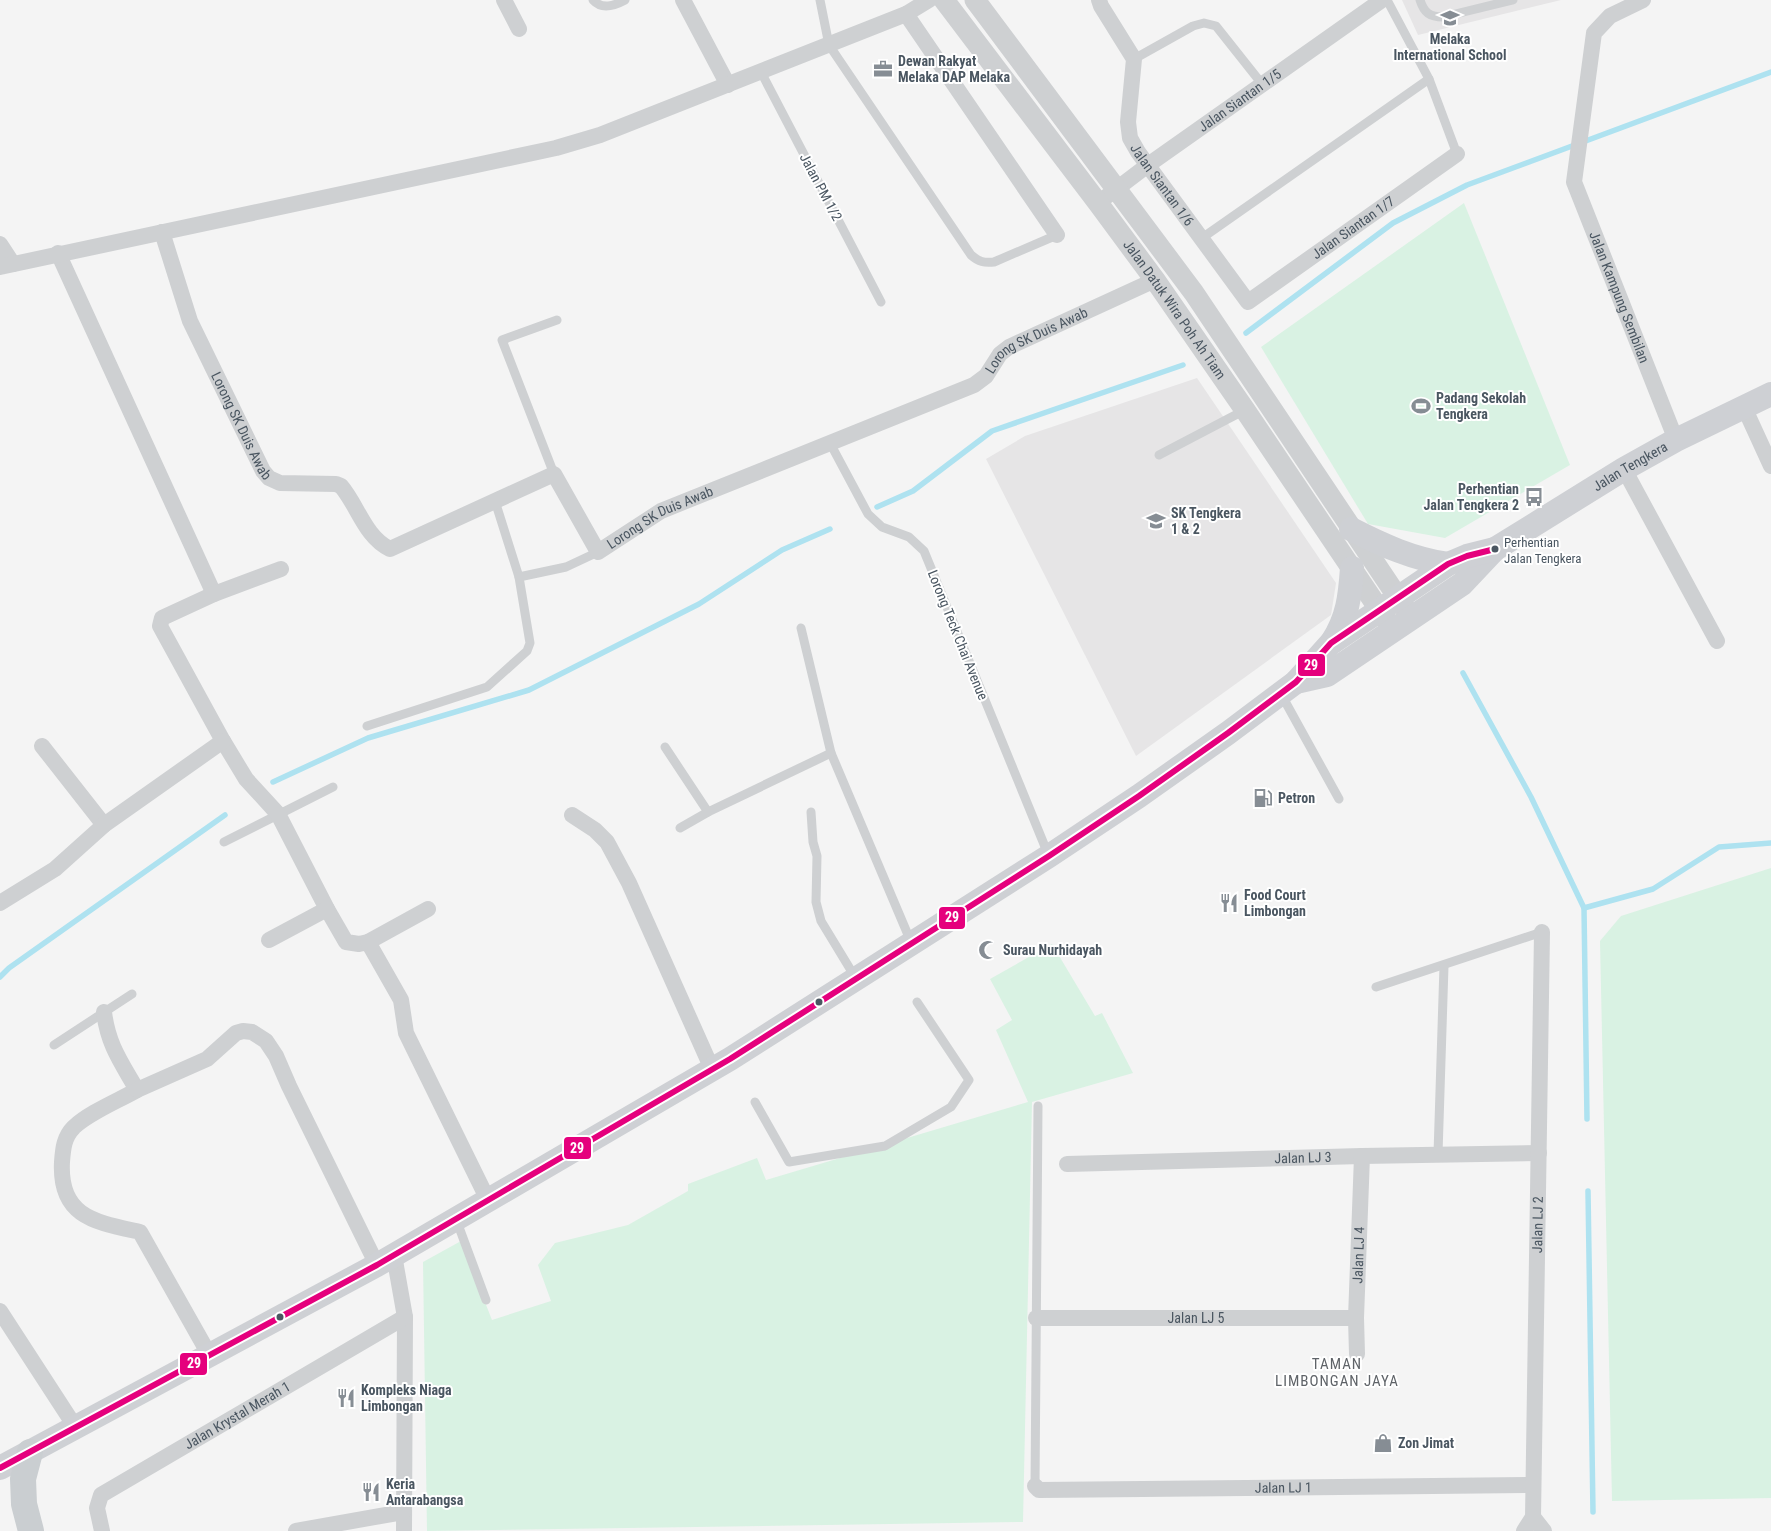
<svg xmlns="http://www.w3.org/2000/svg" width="1771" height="1531" viewBox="0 0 1771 1531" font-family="'Roboto Condensed',sans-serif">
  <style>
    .education { fill: #e6e5e6 }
    .green { fill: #d9f2e3 }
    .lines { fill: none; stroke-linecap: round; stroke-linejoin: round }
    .stream { stroke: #aee2f0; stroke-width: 5.5 }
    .service { stroke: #ced0d2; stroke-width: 9 }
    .minor { stroke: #ced0d2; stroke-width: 16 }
    .tertiary { stroke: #ced0d2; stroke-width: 21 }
    .secondary { stroke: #ced0d4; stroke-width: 24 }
    .primary { stroke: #caced1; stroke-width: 26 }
    .bus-1-casing { stroke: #fff; stroke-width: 10 }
    .bus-1 { stroke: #e5007d; stroke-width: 6 }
    .bus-dot { fill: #4a5661; stroke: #fff; stroke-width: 2 }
    .labels { text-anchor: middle; stroke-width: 4; stroke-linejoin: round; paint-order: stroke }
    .bus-label { font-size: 13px; fill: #4a5661; stroke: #fff; text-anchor: start }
    .poi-label { font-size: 14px; font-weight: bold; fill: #4a5661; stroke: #fff; text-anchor: start }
    .street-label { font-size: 14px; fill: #4a5661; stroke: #fff }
    .neighbourhood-label { font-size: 15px; letter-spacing: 1px; fill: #5f6368; stroke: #fff }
    .line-badge { stroke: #fff; stroke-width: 2 }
    .badge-label { font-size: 14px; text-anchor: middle; font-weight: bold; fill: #fff }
  </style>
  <rect width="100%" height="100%" fill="#f4f4f4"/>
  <g class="education">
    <path d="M1402,0H1561L1418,35Z"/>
    <path d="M1197,378L1336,583L1331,615L1136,756L986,459L1025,436Z"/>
  </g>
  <g class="green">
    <path d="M1464,203L1570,465L1445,538L1368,524L1261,347Z"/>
    <path d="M1771,868V1498L1612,1501L1600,941L1621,916Z"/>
    <path d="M1052,944L1095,1016L1102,1013L1133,1073L1032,1102L1023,1522L427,1531L423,1262L461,1241L492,1320L551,1301L538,1265L555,1243L628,1225L688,1191V1184L757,1158L766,1180L1028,1102L996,1030L1012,1020L990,979Z"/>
  </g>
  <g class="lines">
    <g class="stream">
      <path d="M1246,333L1393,223L1467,185L1771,72"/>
      <path d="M877,507L913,491L992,431L1183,365"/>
      <path d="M1463,673L1531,797L1584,908L1587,1119"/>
      <path d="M273,782L368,738L529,690L699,604L782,550L830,529"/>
      <path d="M1584,908L1653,889L1719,847L1771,843"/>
      <path d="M0,977L9,968L225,815"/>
      <path d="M1588,1191L1593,1512"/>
    </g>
    <g class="service">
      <path d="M593,0C602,10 614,6 625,0"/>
      <path d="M820,0L829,45L971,255C979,262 984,263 994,262L1057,235"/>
      <path d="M1387,0L1429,79L1457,154"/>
      <path d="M1420,0C1424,13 1430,17 1443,17L1513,0"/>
      <path d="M1134,59L1193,26L1204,23L1216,26L1262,84"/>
      <path d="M761,72L881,302"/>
      <path d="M1202,238L1429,79"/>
      <path d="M830,443L868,514L882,527L909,537L924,551L1048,854"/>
      <path d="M1159,455L1245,410"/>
      <path d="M554,474L502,340L557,320"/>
      <path d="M495,501L519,577"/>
      <path d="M801,628L831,753L911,942"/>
      <path d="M1281,694L1339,799"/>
      <path d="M367,726L487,687L527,651L530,643L519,577L566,567L598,552"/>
      <path d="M665,747L708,812"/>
      <path d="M811,812L813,842L817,856L816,902L821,921L855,977"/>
      <path d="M680,828L708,812L831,753"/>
      <path d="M224,842L333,787"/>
      <path d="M1376,987L1542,932"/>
      <path d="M54,1045L132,994"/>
      <path d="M755,1102L789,1162L885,1146L951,1107L969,1080L917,1002"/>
      <path d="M1438,1154L1444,966"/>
      <path d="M456,1219L486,1300"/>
      <path d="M1035,1486L1038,1106"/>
    </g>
    <g class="minor">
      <path d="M504,0L519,29"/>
      <path d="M683,0L728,85"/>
      <path id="s1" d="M1099,0L1101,6L1134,59L1128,122L1130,138L1138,152L1248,302L1457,154"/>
      <path id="s2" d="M1643,0L1610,16L1594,33L1574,182L1676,440"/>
      <path d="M906,14L1057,235"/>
      <path id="s3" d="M1098,203L1148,165L1382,0"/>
      <path id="s4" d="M162,232L190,321L263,471L269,478L280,483L336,484L341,486C358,506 365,537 390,549L554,474L598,552L661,511L974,385L986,376L1000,354L1009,347L1155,280"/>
      <path d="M0,244L13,264"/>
      <path d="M58,253L214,594"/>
      <path d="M0,267L556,148L600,135L906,14L929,0"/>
      <path d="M1744,407L1771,466"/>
      <path d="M1624,469L1717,641"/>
      <path d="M281,569L214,594L162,618L160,626L223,741L246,779L278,814L327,909L346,942L359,944L368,942L428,909"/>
      <path d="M42,746L104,825"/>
      <path d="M572,815L595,830L607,842L629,883L712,1069"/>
      <path d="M0,903L55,869L104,825L223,741"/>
      <path d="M269,940L327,909"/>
      <path d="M368,942L401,1000L406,1033L488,1200"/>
      <path d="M104,1012C108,1045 121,1062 137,1090C118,1101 90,1112 74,1127C64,1137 63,1148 62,1162C59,1217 95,1222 140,1232L210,1356"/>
      <path d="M137,1090L207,1059L236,1033L243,1031L252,1032L266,1041L276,1056L289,1086L377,1265"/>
      <path id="s5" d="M1067,1164L1362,1156L1539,1153"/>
      <path d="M394,1255L405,1317L404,1531"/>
      <path d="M0,1311L76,1428"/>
      <path id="s6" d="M1036,1318H1356"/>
      <path id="s7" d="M1357,1354L1356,1318L1362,1156"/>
      <path id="s8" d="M1035,1486L1039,1490L1533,1485"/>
      <path d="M1533,1517L1544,1531"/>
      <path id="s9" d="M102,1531L97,1508L101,1495L405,1317"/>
      <path d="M296,1531L403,1512"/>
      <path id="s10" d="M1524,1531L1533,1517L1542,932"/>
    </g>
    <g class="tertiary">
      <path id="s11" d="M944,0L1098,203L1155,280L1245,410L1389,624"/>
      <path d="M975,0L1194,293L1411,617"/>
    </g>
    <g class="secondary">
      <path d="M1351,529C1382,545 1413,559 1448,564"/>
      <path d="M1332,642C1348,617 1350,596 1352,568"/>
      <path id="s12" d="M1296,682L1327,675L1462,584L1495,549L1624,469L1676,440L1771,394"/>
      <path d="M0,1468L377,1265L730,1059L1049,856L1139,796L1228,733L1296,682L1331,643L1380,610L1448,564L1467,556L1495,549"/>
    </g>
    <path class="primary" d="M30,1452L23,1479L24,1504L31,1531"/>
    <g class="bus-1-casing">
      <path id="bus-1" d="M0,1468L377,1265L730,1059L1049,856L1139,796L1228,733L1296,682L1331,643L1380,610L1448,564L1467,556L1495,549"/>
    </g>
    <use href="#bus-1" class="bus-1"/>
  </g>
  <defs>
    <g id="school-bare" transform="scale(1.5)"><path d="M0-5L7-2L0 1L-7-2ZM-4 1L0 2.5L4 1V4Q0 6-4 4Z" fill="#868d94" stroke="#fff" stroke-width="2.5" paint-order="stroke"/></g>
    <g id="office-bare" transform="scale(1.5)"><path d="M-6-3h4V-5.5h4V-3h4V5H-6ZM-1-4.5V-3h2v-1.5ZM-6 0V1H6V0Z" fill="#868d94" stroke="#fff" stroke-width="2.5" paint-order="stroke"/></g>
    <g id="stadium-bare" transform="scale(1.5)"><path d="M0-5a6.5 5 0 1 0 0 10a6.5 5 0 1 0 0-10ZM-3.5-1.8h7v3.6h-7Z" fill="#868d94" stroke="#fff" stroke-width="2.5" paint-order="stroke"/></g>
    <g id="bus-bare" transform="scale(1.5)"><path d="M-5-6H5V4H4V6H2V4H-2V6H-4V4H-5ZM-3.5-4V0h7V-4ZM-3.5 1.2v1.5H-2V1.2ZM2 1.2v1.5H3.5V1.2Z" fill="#868d94" stroke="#fff" stroke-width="2.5" paint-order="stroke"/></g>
    <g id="fuel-bare" transform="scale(1.5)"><path d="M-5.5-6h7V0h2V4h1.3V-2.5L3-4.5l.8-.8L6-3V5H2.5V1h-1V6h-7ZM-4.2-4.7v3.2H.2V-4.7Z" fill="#868d94" stroke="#fff" stroke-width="2.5" paint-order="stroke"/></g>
    <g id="restaurant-bare" transform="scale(1.5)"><path d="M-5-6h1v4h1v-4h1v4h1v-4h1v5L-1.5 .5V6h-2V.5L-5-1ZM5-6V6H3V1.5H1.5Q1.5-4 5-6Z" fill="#868d94" stroke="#fff" stroke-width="2.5" paint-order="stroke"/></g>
    <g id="mosque-bare" transform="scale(1.5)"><path d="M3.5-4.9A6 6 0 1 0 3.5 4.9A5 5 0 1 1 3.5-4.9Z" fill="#868d94" stroke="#fff" stroke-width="2.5" paint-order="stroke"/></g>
    <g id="shop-bare" transform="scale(1.5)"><path d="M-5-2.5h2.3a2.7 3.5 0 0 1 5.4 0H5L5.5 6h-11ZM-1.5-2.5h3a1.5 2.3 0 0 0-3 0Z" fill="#868d94" stroke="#fff" stroke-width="2.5" paint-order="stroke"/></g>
  </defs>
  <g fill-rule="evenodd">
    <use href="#school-bare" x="1450" y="18"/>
    <use href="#office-bare" x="883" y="69"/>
    <use href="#stadium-bare" x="1421" y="406"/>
    <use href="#bus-bare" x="1534" y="497"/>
    <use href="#school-bare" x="1156" y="521"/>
    <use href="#fuel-bare" x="1263" y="798"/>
    <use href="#restaurant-bare" x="1229" y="903"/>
    <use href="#mosque-bare" x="988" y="950"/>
    <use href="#restaurant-bare" x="346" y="1398"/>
    <use href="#shop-bare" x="1383" y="1443"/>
    <use href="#restaurant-bare" x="371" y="1492"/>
  </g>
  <g class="bus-dot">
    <circle cx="1495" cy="549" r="4.5"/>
    <circle cx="819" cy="1002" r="4.5"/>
    <circle cx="280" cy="1317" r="4.5"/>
  </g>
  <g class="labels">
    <g class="bus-label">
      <text x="1504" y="547">Perhentian<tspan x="1504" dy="16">Jalan Tengkera</tspan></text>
    </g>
    <g class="poi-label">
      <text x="1450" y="44" text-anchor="middle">Melaka<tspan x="1450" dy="16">International School</tspan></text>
      <text x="898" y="66">Dewan Rakyat<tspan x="898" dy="16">Melaka DAP Melaka</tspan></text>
      <text x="1436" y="403">Padang Sekolah<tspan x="1436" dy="16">Tengkera</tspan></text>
      <text x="1519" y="494" text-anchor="end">Perhentian<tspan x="1519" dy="16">Jalan Tengkera 2</tspan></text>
      <text x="1171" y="518">SK Tengkera<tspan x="1171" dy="16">1 &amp; 2</tspan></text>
      <text x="1278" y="803">Petron</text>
      <text x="1244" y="900">Food Court<tspan x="1244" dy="16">Limbongan</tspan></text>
      <text x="1003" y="955">Surau Nurhidayah</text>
      <text x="361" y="1395">Kompleks Niaga<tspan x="361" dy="16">Limbongan</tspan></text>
      <text x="1398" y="1448">Zon Jimat</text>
      <text x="386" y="1489">Keria<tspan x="386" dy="16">Antarabangsa</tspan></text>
    </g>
    <g class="street-label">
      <text dy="5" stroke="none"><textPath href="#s3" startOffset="175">Jalan Siantan 1/5</textPath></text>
      <text dy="5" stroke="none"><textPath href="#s1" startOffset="205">Jalan Siantan 1/6</textPath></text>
      <text transform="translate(821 187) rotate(62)" y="5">Jalan PM 1/2</text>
      <text dy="5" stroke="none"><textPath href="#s1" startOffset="479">Jalan Siantan 1/7</textPath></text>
      <text dy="5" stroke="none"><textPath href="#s2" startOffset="334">Jalan Kampung Sembilan</textPath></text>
      <text dy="5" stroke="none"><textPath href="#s11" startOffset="386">Jalan Datuk Wira Poh Ah Tiam</textPath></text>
      <text dy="5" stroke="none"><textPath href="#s4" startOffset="1185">Lorong SK Duis Awab</textPath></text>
      <text dy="5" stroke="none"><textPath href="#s4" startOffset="210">Lorong SK Duis Awab</textPath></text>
      <text dy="5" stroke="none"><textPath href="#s12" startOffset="401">Jalan Tengkera</textPath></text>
      <text dy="5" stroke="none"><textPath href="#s4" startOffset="765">Lorong SK Duis Awab</textPath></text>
      <text transform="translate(958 635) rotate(68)" y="5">Lorong Teck Chai Avenue</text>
      <text dy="5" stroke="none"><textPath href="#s5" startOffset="236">Jalan LJ 3</textPath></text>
      <text dy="5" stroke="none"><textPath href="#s10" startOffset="309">Jalan LJ 2</textPath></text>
      <text dy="5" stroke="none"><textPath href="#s7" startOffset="99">Jalan LJ 4</textPath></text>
      <text dy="5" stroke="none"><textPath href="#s6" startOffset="160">Jalan LJ 5</textPath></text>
      <text dy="5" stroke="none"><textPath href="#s9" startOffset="195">Jalan Krystal Merah 1</textPath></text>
      <text dy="5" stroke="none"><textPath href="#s8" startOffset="250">Jalan LJ 1</textPath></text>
    </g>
    <g class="neighbourhood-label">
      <text x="1337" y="1369">TAMAN<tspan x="1337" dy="17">LIMBONGAN JAYA</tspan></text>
    </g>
  </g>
  <g class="line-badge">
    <rect x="1297" y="653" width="29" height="24" rx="5" fill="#e5007d"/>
    <rect x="938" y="906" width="28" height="24" rx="5" fill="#e5007d"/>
    <rect x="563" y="1136" width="29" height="24" rx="5" fill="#e5007d"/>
    <rect x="179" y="1352" width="29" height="24" rx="5" fill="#e5007d"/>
  </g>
  <g class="badge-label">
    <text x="1311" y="670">29</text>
    <text x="952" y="922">29</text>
    <text x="577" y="1153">29</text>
    <text x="194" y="1368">29</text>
  </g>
</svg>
